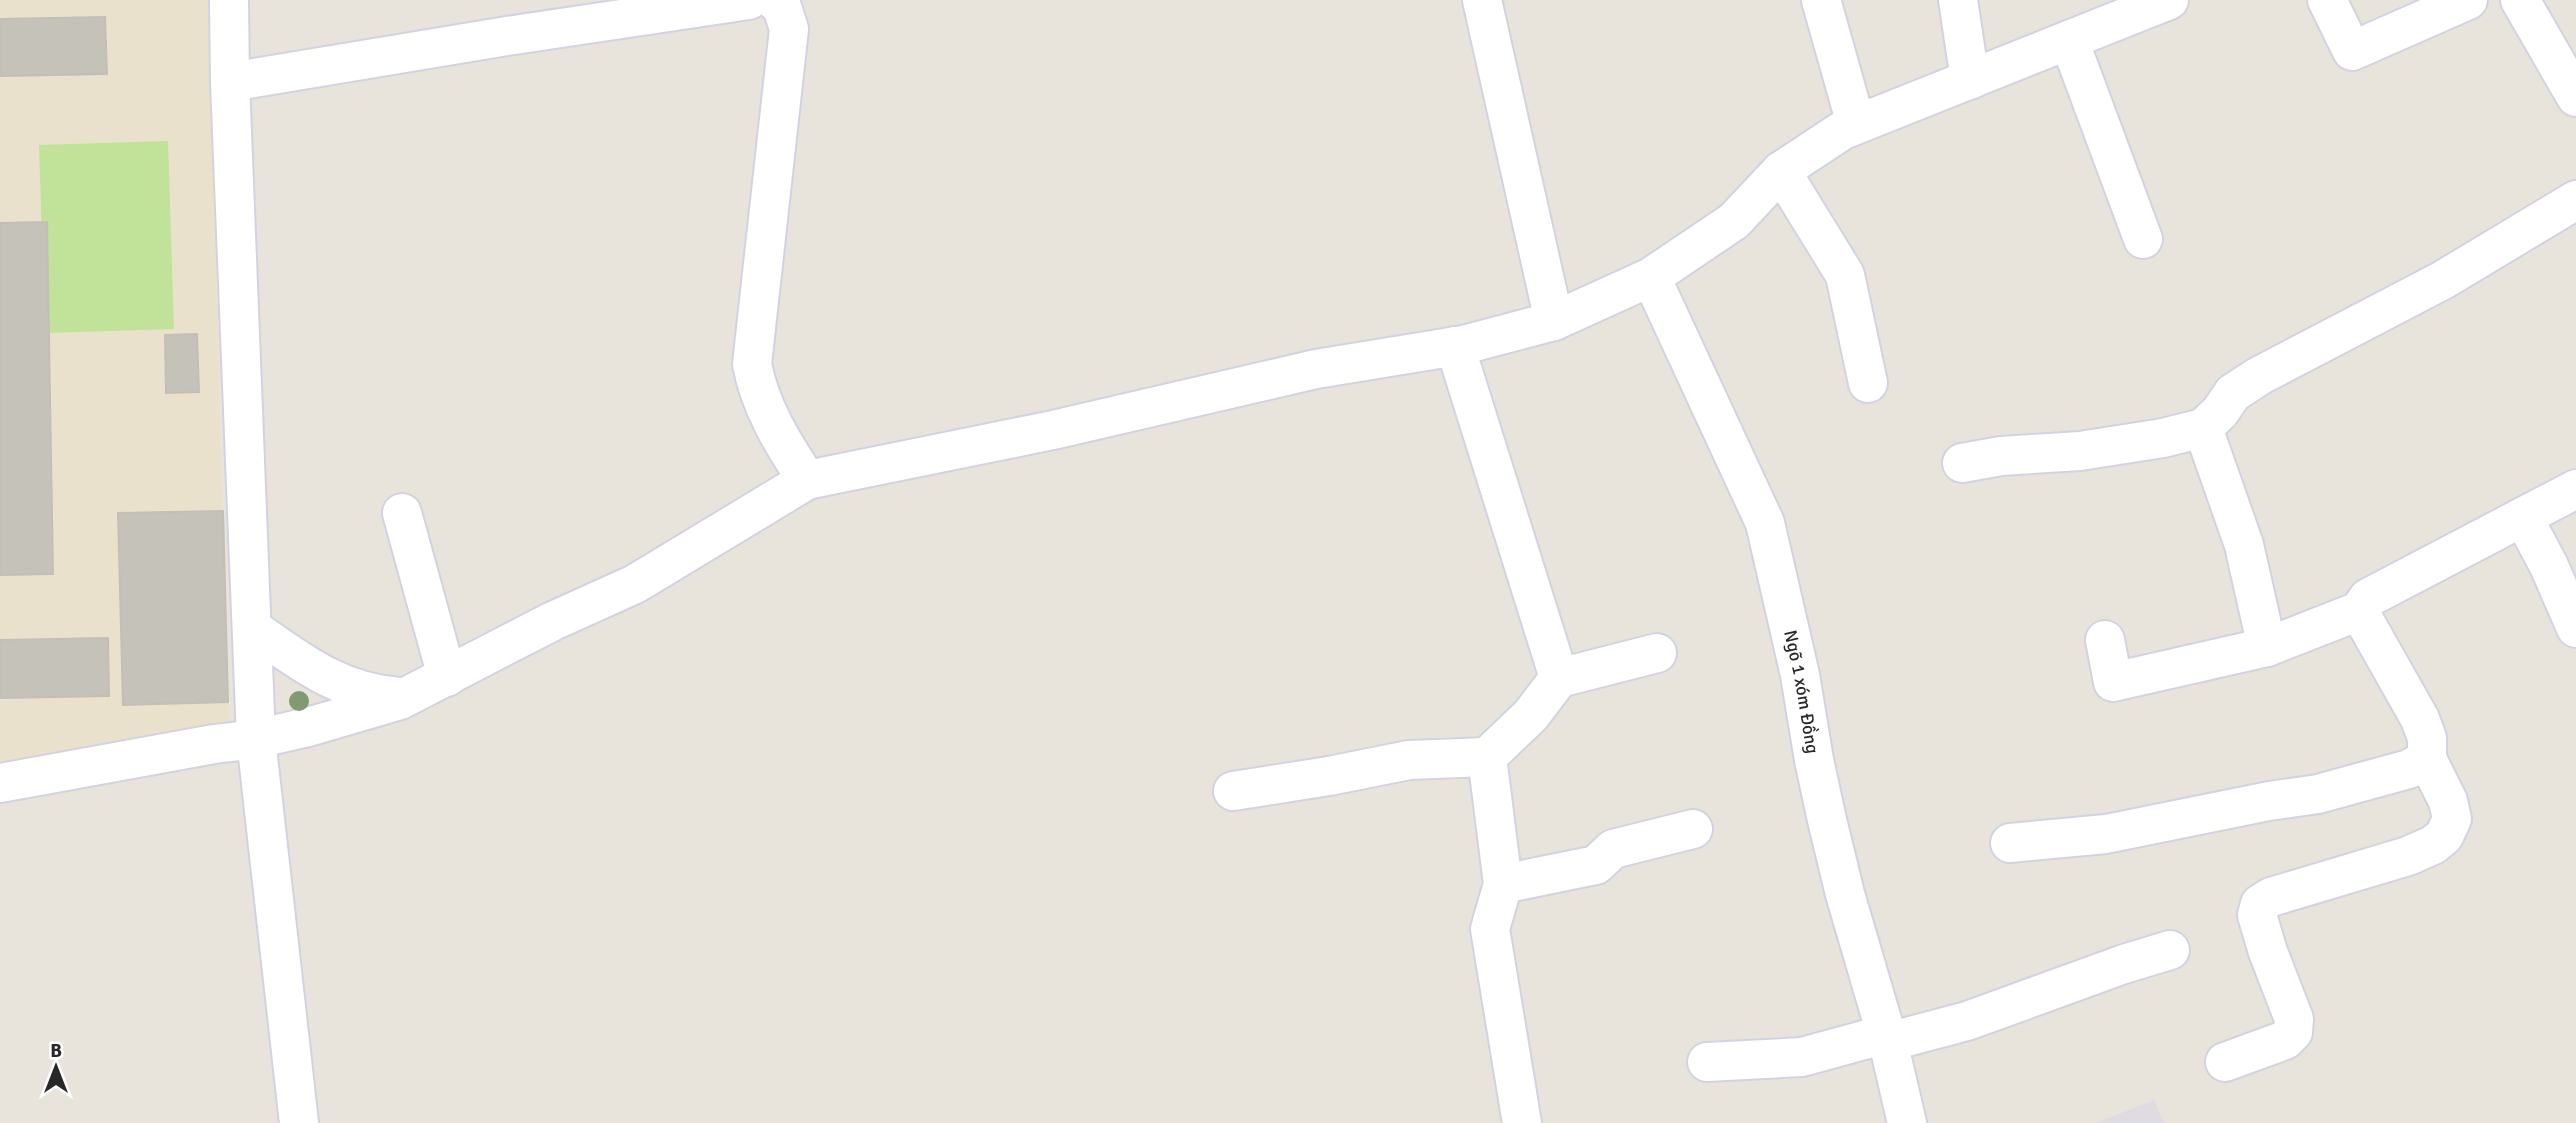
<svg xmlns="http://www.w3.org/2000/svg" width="2576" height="1123" viewBox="0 0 2576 1123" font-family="Signika,sans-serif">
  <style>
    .industrial { fill: #dedbe2 }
    .education { fill: #eae1cc }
    .pitch { fill: #c1e299 }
    .building { fill: #c5c2ba; stroke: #c4bfb5; stroke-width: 2 }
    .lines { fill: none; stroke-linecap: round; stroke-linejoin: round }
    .minor-casing { stroke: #d1d3e0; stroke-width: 42 }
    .minor { stroke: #fff; stroke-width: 38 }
    .tree { fill: #809a74 }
    .labels { text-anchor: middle; stroke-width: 5; stroke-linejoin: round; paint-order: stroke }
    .street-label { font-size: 18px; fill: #282828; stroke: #fff }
  </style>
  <rect width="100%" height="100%" fill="#e9e4db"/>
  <path class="industrial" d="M2154,1100L2164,1123H2096Z"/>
  <path class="education" d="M0,0H208L229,725L0,765Z"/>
  <path class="pitch" d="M168,141L174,329L45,333L39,145Z"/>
  <g class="building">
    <path d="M105,17L107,74L0,76V19Z"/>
    <path d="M47,222L53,574L0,575V223Z"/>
    <path d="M197,334L199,392L166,393L165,335Z"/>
    <path d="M223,511L228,702L123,705L118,513Z"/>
    <path d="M108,638L109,696L0,698V640Z"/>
  </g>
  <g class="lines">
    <g class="minor-casing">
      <g id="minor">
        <path d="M229,0L230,82L256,739L299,1123"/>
        <path d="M774,0L782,7L789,29L752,364C760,407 783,444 807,480"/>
        <path d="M1482,0L1554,321"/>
        <path d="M1821,0L1856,124"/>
        <path d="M1958,0L1970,80"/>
        <path d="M2327,0L2352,51L2468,0"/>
        <path d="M2520,0L2576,97"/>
        <path d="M2069,40L2143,239"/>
        <path d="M230,82L507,36L749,0"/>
        <path d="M1781,171L1845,275L1868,383"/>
        <path id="s1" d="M1651,277L1765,523L1800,675L1814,760L1827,820L1845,894L1887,1037L1907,1123"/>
        <path d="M1455,346L1559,678L1531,715L1487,757L1503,884L1490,929L1522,1123"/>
        <path d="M2203,428L2244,545L2267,647"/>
        <path d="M1962,463L2001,456L2080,451L2163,438L2203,428L2220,412L2233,393L2259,376L2443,280L2576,200"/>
        <path d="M402,513L447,677"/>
        <path d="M2523,517L2549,566L2576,628"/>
        <path d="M252,628C301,662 339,693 400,697"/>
        <path d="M2105,640L2113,682L2267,647L2359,611"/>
        <path d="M1559,678L1657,653"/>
        <path d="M0,783L214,744L256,739L308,727L400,700L553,621L635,584L807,480L1053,430L1316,369L1463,345L1554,321L1651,277L1734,221L1781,171L1843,130L2169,0"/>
        <path d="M1233,791L1329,776L1409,760L1487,757"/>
        <path d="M2010,843L2106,834L2269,801L2318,794L2409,769L2427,759V738L2420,719L2359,611L2368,598L2576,489"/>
        <path d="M1503,884L1596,865L1613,849L1693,829"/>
        <path d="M1888,1042L1967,1021L2124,964L2170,950"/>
        <path d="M1707,1062L1802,1057L1886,1034"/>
        <path d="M2225,1062L2285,1040L2293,1032L2294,1019L2268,952L2257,915L2260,904L2271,897L2408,856L2433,845L2444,836L2452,819L2448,801L2427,759"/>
      </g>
    </g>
    <use href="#minor" class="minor"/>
  </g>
  <circle class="tree" cx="299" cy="701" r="10"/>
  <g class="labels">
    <g class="street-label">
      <text dy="6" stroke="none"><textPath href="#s1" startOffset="444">Ngõ 1 xóm Đồng</textPath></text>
    </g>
  </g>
  <g transform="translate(56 1067)" stroke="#ffffff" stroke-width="5" paint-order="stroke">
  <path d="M0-5L12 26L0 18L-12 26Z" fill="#282828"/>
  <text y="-10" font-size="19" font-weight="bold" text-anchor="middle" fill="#282828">B</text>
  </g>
</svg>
